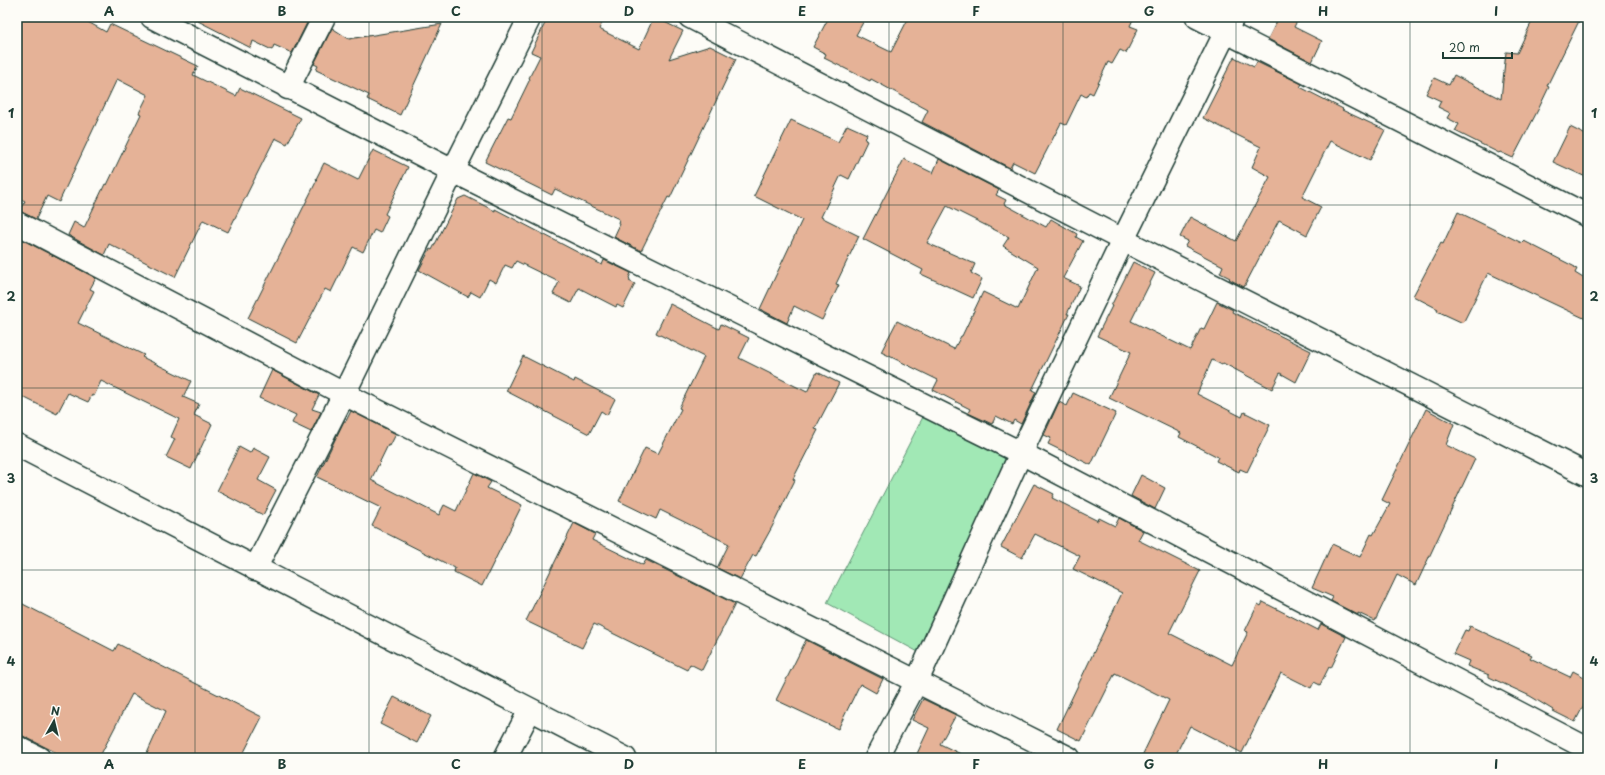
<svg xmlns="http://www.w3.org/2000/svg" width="1605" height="775" viewBox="0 0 1605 775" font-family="'Playpen Sans',sans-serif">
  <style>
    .green { fill: #a1e8b5; stroke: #609274 }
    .building { fill: #e5b297; stroke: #1f3d34 }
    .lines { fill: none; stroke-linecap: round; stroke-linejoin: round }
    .minor-casing { stroke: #1f3d34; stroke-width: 25 }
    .minor { stroke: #fdfcf7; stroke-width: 22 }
    .grid { fill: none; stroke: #1f3d34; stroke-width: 1; stroke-opacity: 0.55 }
    .neatline { fill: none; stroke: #1f3d34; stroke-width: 1.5 }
    .grid-label { font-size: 13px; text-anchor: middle; font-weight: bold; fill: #1f3d34 }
  </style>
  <rect width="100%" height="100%" fill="#fdfcf7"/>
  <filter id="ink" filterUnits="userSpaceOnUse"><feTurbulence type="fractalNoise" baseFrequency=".025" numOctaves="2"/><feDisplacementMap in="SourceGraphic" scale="8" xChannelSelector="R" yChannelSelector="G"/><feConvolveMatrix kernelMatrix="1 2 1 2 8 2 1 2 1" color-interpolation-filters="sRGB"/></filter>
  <g filter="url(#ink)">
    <path class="green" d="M924,415L1016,462L922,654L827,603Z"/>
    <g class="building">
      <path d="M17,17H79L106,32L110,24L198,66L193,75L236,96L240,88L301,118L287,144L275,138L228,232L203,220L175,277L109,244L104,255L68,235L74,222L84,228L105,184L107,185L141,114L139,113L148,95L117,79L59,202L47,196L36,219L19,211L25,201L17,197Z"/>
      <path d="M190,17H310L292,53L274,45L272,50L253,41L251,48Z"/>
      <path d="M548,17H605L599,29L639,49L654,17L683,31L669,59L710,46L736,59L670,198L668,197L641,251L614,237L620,224L618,223L619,219L555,189L552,195L485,162L508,117L511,118L530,79L529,78L540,56L531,52Z"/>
      <path d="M829,17H866L856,35L891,52L909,17H1134L1130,26L1138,29L1126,53L1120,50L1112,64L1108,62L1093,94L1089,92L1086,97L1081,94L1066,125L1061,123L1035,173L1013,162L1010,168L922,122L928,110L871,79L870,81L824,58L826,54L813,47Z"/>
      <path d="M1279,17H1299L1294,27L1322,41L1312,62L1268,39Z"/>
      <path d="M1534,17H1581L1547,86L1549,87L1538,110L1513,158L1500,152L1499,153L1455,131L1459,124L1447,118L1450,113L1438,107L1441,101L1426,94L1434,78L1449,85L1454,75L1501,99L1506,52L1517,53Z"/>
      <path d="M442,24L400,115L367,99L369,95L316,70L318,66L314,64L332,28L349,39Z"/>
      <path d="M1234,57L1254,67L1257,62L1302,84L1300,87L1343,109L1342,110L1385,130L1370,160L1330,141L1302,197L1321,207L1307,235L1279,220L1244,287L1229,279L1230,278L1220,273L1223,266L1185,246L1188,241L1180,237L1190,217L1236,241L1270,177L1252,167L1261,147L1203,118Z"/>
      <path d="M791,120L838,142L847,125L867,134L865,140L867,141L849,179L841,175L821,217L859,236L836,284L839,285L822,320L794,306L787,323L760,309L802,220L754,196Z"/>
      <path d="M1570,127L1588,136V178L1553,162Z"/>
      <path d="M373,150L408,167L385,214L388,216L380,233L374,230L363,252L353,247L331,292L325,289L297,343L248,318L317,180L316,179L324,163L358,180Z"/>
      <path d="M904,159L933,173L939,159L999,190L996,195L1006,200L1004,204L1046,227L1051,219L1077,234L1076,237L1083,241L1063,278L1080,286L1067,314H1069L1032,390L1036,392L1021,424L1014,420L1012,424L996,416L992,424L968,413L970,409L933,390L938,380L881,352L897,321L954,349L961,336H962L983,292L1018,309L1038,267L1003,246L1009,237L947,206L927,243L975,264L971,273L982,279L973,298L921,274L923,270L863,239Z"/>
      <path d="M465,196L495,211V209L602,265L604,260L631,273L629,278L630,279L629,281L635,284L623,308L617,305L616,307L579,288L571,303L553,294L559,282L516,261L512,268L505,265L496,283L489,279L480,297L471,292L468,297L419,270L430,249L432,250L458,199Z"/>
      <path d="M1458,212L1522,243L1524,241L1575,267L1574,268L1577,269L1575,273L1588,281V320L1488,273L1463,323L1437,311L1438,309L1413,296L1441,243L1443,244Z"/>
      <path d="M17,237L96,278L90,289L94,291L78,323L144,355L142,357L191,381L183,397L199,404L194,415L212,424L191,469L166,457L175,439L171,437L179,419L101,381L94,396L92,395L88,402L68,393L57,414L17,394Z"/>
      <path d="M1133,262L1155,273L1131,321L1190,350L1201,328L1204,329L1217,302L1233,310L1232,312L1311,351L1296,382L1280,373L1272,389L1223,363L1222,365L1212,360L1197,394L1242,417L1244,412L1270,425L1247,472L1240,469L1239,472L1216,461L1218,457L1179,437L1181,433L1109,398L1131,352L1097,336L1112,306H1111Z"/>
      <path d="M670,304L719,329L721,324L749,338L739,358L807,392L817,372L839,383L815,429L818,430L793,479L795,480L772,527L756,556L753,555L740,579L717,568L729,544L660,510L656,519L619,501L645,448L658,454L681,409L679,408L704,357L656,333Z"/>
      <path d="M523,356L574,382L575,379L615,399L607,415L601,411L589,434L506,391Z"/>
      <path d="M272,370L319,395L312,409L321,412L311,432L292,423L296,415L259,398Z"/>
      <path d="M1073,393L1116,413L1091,465L1048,444L1051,438L1044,435L1059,402L1067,406Z"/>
      <path d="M1426,409L1454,424L1446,445L1475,459L1416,585L1397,575L1375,621L1358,613V615L1331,601L1333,597L1312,588L1332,544L1360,557L1371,534L1373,535L1390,504L1382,500Z"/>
      <path d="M351,411L396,434L390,446L388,445L371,480L439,515L444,505L456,511L474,473L491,482L487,488L522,505L482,586L454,572L455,568L372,526L381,508L317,477L344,421H346Z"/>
      <path d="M239,447L250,453L253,448L270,457L258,480L276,490L263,515L217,491Z"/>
      <path d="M1141,475L1165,488L1155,509L1131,496Z"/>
      <path d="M1034,484L1054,494L1052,498L1098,521L1099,518L1115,526L1119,518L1143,531L1138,540L1200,571L1169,633L1232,665L1248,632L1245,631L1258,604L1261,606L1263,602L1318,630L1321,624L1346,637L1331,668L1329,667L1320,685L1314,682L1311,688L1281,673L1242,753L1190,726L1174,758H1141L1169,700L1115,673L1081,741L1057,729L1122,593L1073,569L1080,556L1035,534L1022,558L1001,547Z"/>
      <path d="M574,523L595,534L592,540L643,565L646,560L735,604L702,670L690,664L687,670L594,624L582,648L526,621Z"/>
      <path d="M17,601L114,651L118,644L262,717L241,758H145L166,711L132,694L99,758H67L17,733Z"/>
      <path d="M1470,626L1532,655L1530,658L1570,677L1573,671L1588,679V697L1575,722L1553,711V710L1530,696L1489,677V675L1467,666L1469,661L1453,654L1465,630L1468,631Z"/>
      <path d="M806,640L883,679L876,693L860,684L838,729L776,700Z"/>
      <path d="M394,697L431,716L417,743L380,724Z"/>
      <path d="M923,699L956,715L940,744L969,758H915L929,728L912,720Z"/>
    </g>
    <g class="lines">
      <g class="minor-casing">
        <g id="minor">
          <path d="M152,17L453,171L1021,453L1588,749"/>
          <path d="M690,17L1123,240L1588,475"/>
          <path d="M1197,17L1588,216"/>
          <path d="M288,88L324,17"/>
          <path d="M17,223L344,394L1069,758"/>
          <path d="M17,445L625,758"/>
          <path d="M255,569L344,394L453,171L530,17"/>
          <path d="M17,747L39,758"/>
          <path d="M505,758L530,710"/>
          <path d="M876,758L917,681L1021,453L1123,240L1233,17"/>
        </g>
      </g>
      <use href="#minor" class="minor"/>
    </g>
  </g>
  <path class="grid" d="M195,17V758M369,17V758M542,17V758M716,17V758M889,17V758M1063,17V758M1236,17V758M1410,17V758M17,205H1588M17,388H1588M17,570H1588"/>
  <rect width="1605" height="775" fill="none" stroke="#fdfcf7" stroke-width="44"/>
  <g transform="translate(54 721) rotate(8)" stroke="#fdfcf7" stroke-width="3" paint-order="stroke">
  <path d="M0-3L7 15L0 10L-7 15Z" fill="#1f3d34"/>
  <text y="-6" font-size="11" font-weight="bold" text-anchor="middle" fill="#1f3d34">N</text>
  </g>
  <path d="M1443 52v6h69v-6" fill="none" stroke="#1f3d34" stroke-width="2"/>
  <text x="1449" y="52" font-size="12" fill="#1f3d34" stroke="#fdfcf7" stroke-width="3" paint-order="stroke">20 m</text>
  <rect x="22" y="22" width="1561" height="731" class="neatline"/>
  <g class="grid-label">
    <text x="109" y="16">A</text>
    <text x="282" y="16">B</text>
    <text x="456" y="16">C</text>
    <text x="629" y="16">D</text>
    <text x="802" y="16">E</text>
    <text x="976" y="16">F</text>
    <text x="1149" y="16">G</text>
    <text x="1323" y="16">H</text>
    <text x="1496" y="16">I</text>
    <text x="11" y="118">1</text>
    <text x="1594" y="118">1</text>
    <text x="11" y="301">2</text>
    <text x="1594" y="301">2</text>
    <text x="11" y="483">3</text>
    <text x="1594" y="483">3</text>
    <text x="11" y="666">4</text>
    <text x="1594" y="666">4</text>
    <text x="109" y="769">A</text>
    <text x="282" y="769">B</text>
    <text x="456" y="769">C</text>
    <text x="629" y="769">D</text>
    <text x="802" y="769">E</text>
    <text x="976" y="769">F</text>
    <text x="1149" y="769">G</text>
    <text x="1323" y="769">H</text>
    <text x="1496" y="769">I</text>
  </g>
</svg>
